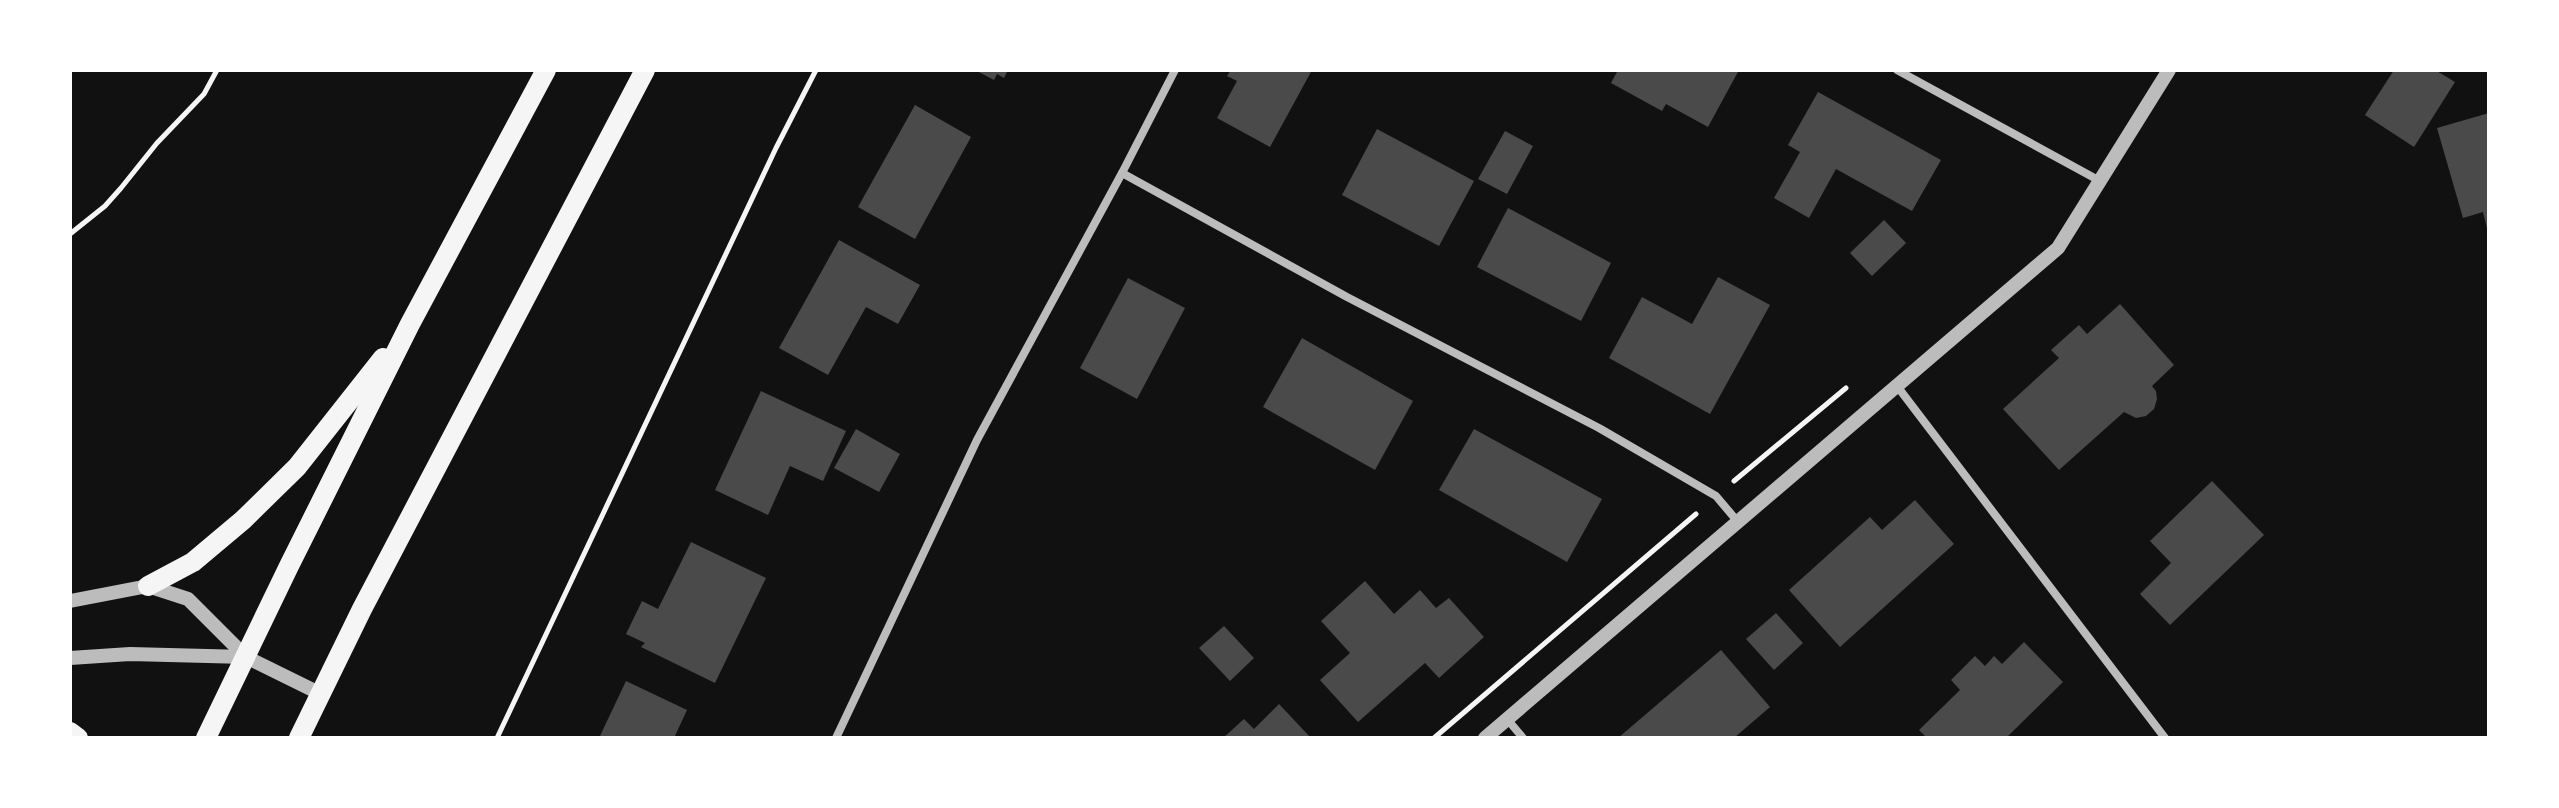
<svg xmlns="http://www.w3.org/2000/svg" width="2559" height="808" viewBox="0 0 2559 808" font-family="'Zilla Slab',serif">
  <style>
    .building { fill: #4a4a4a }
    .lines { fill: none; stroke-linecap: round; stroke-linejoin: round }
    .path { stroke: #f5f5f5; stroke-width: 5 }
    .minor { stroke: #bcbcbc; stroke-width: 8 }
    .tertiary { stroke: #bcbcbc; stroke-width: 14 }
    .primary { stroke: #f5f5f5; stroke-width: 20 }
  </style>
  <rect width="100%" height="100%" fill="#111"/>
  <g class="building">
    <path d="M975,70H1008L1004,78L997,74L994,80Z"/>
    <path d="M1231,70H1312L1270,147L1217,118L1237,81L1227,76Z"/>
    <path d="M1618,70H1739L1708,127L1666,104L1662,111L1611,83Z"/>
    <path d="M2394,70H2435L2455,82L2414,147L2365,115Z"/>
    <path d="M1818,92L1941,160L1912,211L1836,169L1809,218L1774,198L1800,152L1788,145Z"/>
    <path d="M915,105L971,137L915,239L858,207Z"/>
    <path d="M2489,113V232H2488L2483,212L2463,218L2437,128Z"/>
    <path d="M1377,129L1474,181L1439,246L1342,195Z"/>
    <path d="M1505,131L1533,146L1507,194L1478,179Z"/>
    <path d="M1508,208L1611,263L1581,321L1477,267Z"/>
    <path d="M1884,220L1906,243L1872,276L1850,253Z"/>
    <path d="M839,240L920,285L898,324L866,307L828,375L779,348Z"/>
    <path d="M1718,277L1770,305L1710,414L1609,358L1642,297L1692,324Z"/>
    <path d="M1128,278L1185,308L1137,399L1080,368Z"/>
    <path d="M2120,304L2174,365L2152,386L2156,391L2157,399L2154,409L2146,416L2136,418L2124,412L2059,470L2003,409L2059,358L2051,350L2079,325L2087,334Z"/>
    <path d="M1302,338L1413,401L1375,470L1263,407Z"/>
    <path d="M761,391L846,431L823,481L790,466L768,515L715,490Z"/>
    <path d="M856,429L900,454L879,492L834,468Z"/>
    <path d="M1474,429L1602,499L1567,562L1439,490Z"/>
    <path d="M2212,481L2264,535L2170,625L2140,594L2171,563L2150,541Z"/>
    <path d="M1915,500L1954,544L1840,647L1789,590L1870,517L1882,530Z"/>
    <path d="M691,542L766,578L715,683L641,647L645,643L626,634L642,601L658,609Z"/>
    <path d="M1365,581L1394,614L1420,590L1436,608L1449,598L1484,637L1439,678L1425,663L1358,722L1320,680L1350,653L1321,621Z"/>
    <path d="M1776,613L1803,643L1774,670L1746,639Z"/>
    <path d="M1224,626L1254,658L1230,681L1199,648Z"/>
    <path d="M2024,642L2063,682L2006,738H1927L1919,730L1960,690L1951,680L1975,656L1985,666L1994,656L2002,664Z"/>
    <path d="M1721,650L1770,707L1734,738H1618Z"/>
    <path d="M626,681L687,710L674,738H599Z"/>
    <path d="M1279,704L1311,738H1223L1244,719L1254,729Z"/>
  </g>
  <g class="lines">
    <g class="path">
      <path d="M70,234L105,206L121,188L157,143L204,94L217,70"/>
      <path d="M1734,481L1846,388"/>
      <path d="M497,738L776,148L816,70"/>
      <path d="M1434,738L1696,514"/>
    </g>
    <g class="minor">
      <path d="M1175,70L1122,173L1347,297L1599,428L1716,496L1738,522"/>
      <path d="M1897,70L2100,181"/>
      <path d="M1897,386L2165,738"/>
      <path d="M1507,719L1523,738"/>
      <path d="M836,738L977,440L1122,173"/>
    </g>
    <g class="tertiary">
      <path d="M70,601L148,586L188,599L246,657L321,694"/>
      <path d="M70,658L130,654L246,657"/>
      <path d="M1485,738L2058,248L2169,70"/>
    </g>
    <g class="primary">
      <path d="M148,586L193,562L243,520L297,467L383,358"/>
      <path d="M70,732L78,738"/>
      <path d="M206,738L289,566L410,324L546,70"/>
      <path d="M299,738L362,609L645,70"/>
    </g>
  </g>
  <rect width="2559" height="808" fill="none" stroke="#ffffff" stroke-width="144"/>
</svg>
